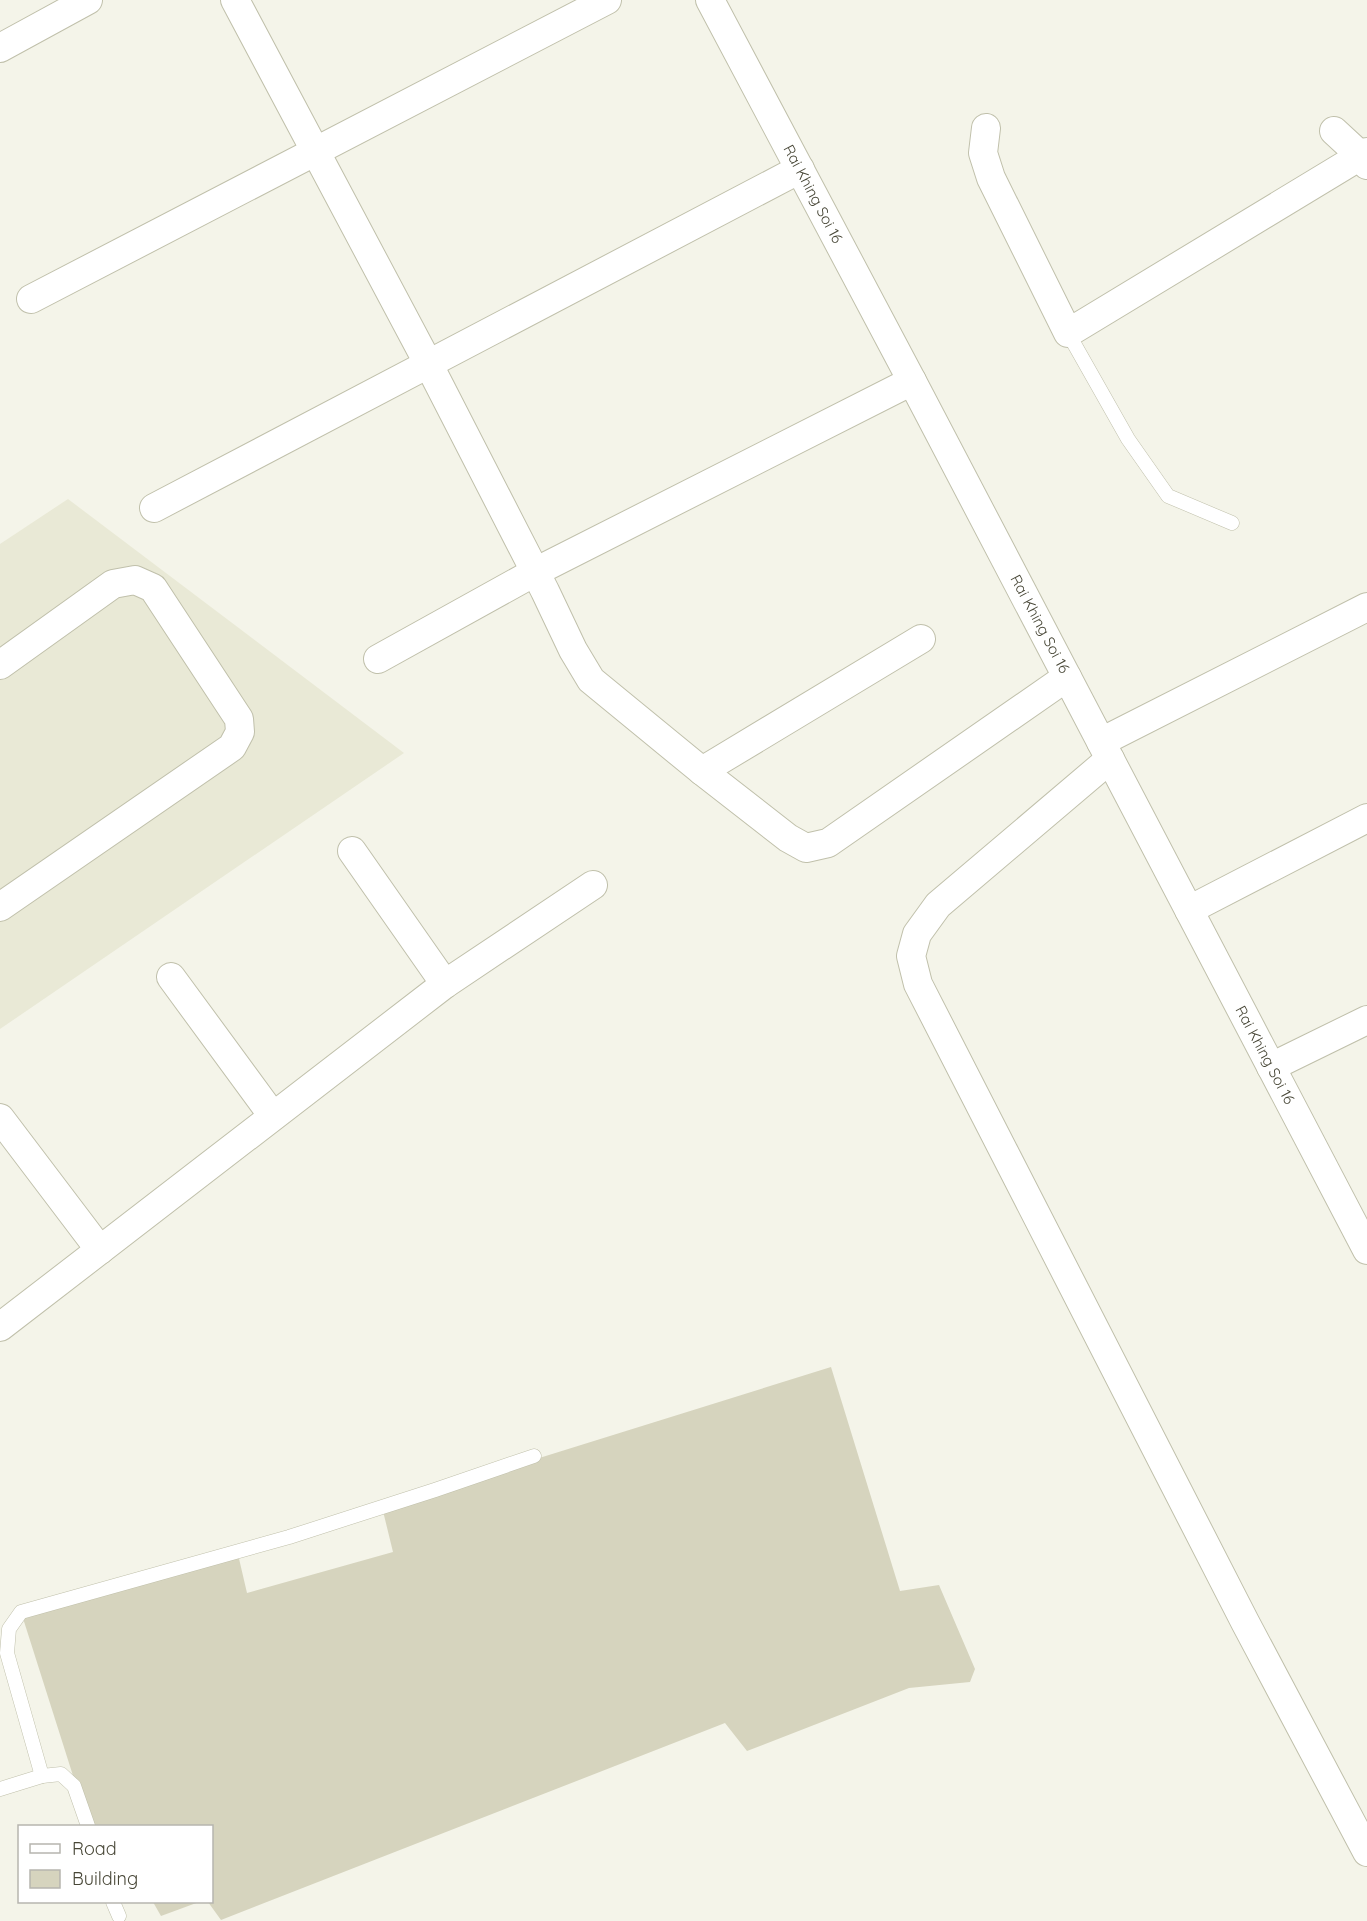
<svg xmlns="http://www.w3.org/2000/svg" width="1367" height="1921" font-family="Quicksand,sans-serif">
<rect width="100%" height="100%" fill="#f4f4e9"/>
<!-- residential -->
<path fill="#e9e9d6" d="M68 499 404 753 0 1029V544Z"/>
<!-- building -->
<g fill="#d6d4be">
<path d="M831 1367 900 1591 939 1585 975 1669 970 1682 909 1688 747 1751 725 1723 221 1920 208 1902H212V1826H89L21 1612 237 1550 247 1593 393 1552 382 1507Z"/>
<path d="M153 1902H199L161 1916Z"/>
</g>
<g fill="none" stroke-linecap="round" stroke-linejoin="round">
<defs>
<g id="lane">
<path d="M1068 333 1128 439 1168 496 1232 523"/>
<path d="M42 1776 7 1653 9 1629 21 1612 289 1537 435 1490 534 1456"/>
<path d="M0 1789 42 1776 61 1774 74 1786 88 1826"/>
<path d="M113 1902 119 1916"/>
</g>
<g id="street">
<path d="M235 0 429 365 545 591 573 650 591 680 702 771 788 838 806 848 828 843 1067 677"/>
<path d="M710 0 912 381 1367 1250"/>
<path d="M0 48 88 0"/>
<path d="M986 128 983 153 991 178 1068 333 1367 152"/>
<path d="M1334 131 1361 156 1367 165"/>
<path d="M31 299 607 0"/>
<path d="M154 508 800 169"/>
<path d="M378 659 535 572 912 381"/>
<path d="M0 665 113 584 135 580 153 588 239 719 240 732 232 747 0 907"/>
<path d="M1101 742 1367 607"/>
<path d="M1110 759 938 905 917 934 911 956 918 984 1245 1622 1367 1852"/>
<path d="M702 771 921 639"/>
<path d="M352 851 445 984"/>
<path d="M1189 910 1367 818"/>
<path d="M171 977 273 1116"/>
<path d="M1271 1067 1367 1020"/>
<path d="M0 1118 100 1250"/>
<path d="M0 1327 445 984 593 885"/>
</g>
</defs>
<!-- lane casing -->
<use href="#lane" stroke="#c0c0ab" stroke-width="15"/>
<!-- street casing -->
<use href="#street" stroke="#c0c0ab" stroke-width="30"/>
<!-- lane -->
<use href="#lane" stroke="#fff" stroke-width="14"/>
<!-- street -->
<use href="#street" stroke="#fff" stroke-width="28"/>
</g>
<g text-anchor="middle" stroke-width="6" stroke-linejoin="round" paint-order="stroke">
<!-- street labels -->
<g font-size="15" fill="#484737" stroke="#fff">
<text transform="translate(813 194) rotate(62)" y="5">Rai Khing Soi 16</text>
<text transform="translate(1040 624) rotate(62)" y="5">Rai Khing Soi 16</text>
<text transform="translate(1265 1055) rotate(62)" y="5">Rai Khing Soi 16</text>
</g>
</g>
<!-- legend -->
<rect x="18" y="1825" width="195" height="78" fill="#ffffff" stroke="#b6b5af" stroke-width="1.5"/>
<rect x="30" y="1844" width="30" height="9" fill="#ffffff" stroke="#b6b5af" stroke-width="1.5"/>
<text x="72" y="1855" font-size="18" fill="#484737">Road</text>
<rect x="30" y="1870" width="30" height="18" fill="#d6d4be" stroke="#b6b5af" stroke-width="1.5"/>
<text x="72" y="1885" font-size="18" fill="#484737">Building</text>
</svg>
